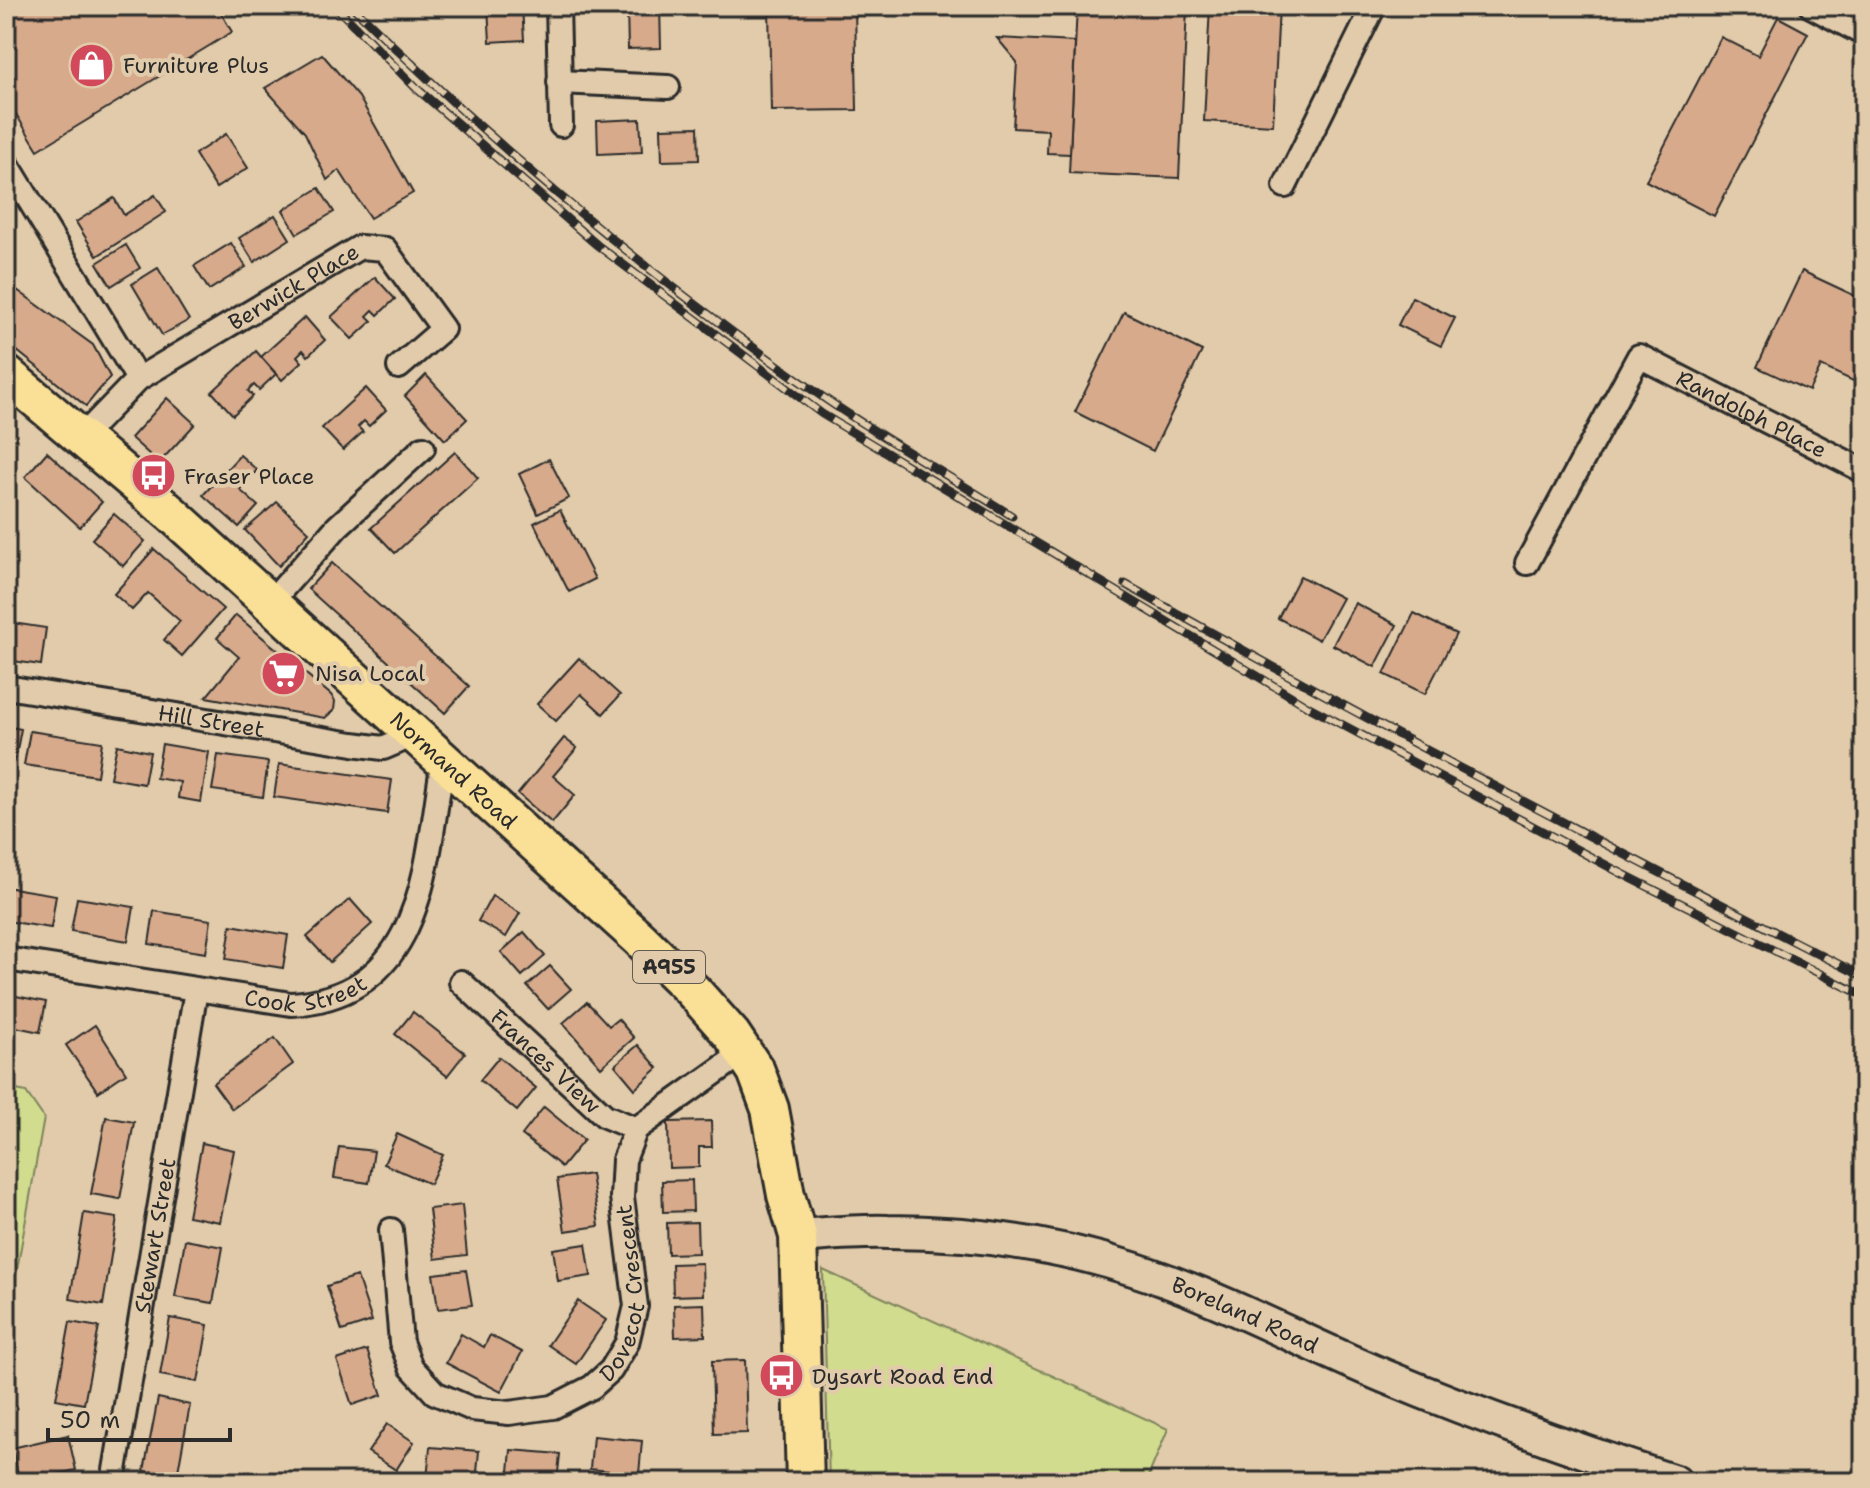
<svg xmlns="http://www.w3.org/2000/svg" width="1870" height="1488" font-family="'Shantell Sans',sans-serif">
<rect width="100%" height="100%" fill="#e1cbaa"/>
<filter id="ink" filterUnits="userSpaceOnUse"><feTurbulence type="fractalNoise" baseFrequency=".0125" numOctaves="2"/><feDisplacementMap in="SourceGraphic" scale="16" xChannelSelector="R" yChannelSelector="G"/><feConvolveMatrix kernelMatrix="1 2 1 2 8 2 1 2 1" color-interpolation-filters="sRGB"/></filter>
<g filter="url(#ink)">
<!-- green -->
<g fill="#d1dc8e" stroke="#7e845c" stroke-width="2">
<path d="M6 1088 26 1092 44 1118 8 1320 6 1318Z"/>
<path d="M823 1270 1168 1429 1146 1482H829Z"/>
</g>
<!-- building -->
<g fill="#d7aa8b" stroke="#2b2b2b" stroke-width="2">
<path d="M8 6H217L232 32 38 150 6 98V7Z"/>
<path d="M488 6H522L524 40 490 42Z"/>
<path d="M627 6H660L661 48 628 49Z"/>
<path d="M769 6H855L857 110 771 111Z"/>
<path d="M1077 6 1187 8 1179 178 1069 173Z"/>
<path d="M1210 6H1279L1273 125 1204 121Z"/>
<path d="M1778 17 1808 33 1714 216 1646 181 1721 37 1758 56Z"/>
<path d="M997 38 1075 42 1070 154 1047 153 1048 130 1013 128 1017 62Z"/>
<path d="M322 54 359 97 413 193 370 218 339 170 327 180 305 133 265 88Z"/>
<path d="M640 119 642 152 598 154 597 121Z"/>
<path d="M698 127 699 160 662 161 661 128Z"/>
<path d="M226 134 248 168 216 188 195 154Z"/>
<path d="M319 188 334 212 297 234 283 210Z"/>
<path d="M155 195 166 212 97 256 76 222 114 198 124 215Z"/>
<path d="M275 215 290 239 254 262 239 238Z"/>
<path d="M231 243 246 267 209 290 194 266Z"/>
<path d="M126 245 140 268 111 286 97 263Z"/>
<path d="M158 268 189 320 162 335 132 284Z"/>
<path d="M1802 271 1864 300V386L1821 366 1809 391 1757 367Z"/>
<path d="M375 277 395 299 378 315 373 310 367 316 372 321 352 339 331 317Z"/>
<path d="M6 282 93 345 110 377 86 406 6 342Z"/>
<path d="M1412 297 1455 318 1441 346 1398 325Z"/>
<path d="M1124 312 1202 351 1153 451 1075 412Z"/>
<path d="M305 317 325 340 308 356 303 350 297 356 302 362 282 380 261 357Z"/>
<path d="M256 351 276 374 259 390 254 385 248 391 253 396 233 415 212 392Z"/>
<path d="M426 375 467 419 445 440 405 396Z"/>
<path d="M366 388 386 410 369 426 364 421 358 427 363 432 343 450 322 428Z"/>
<path d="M167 398 195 424 159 463 131 438Z"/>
<path d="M47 452 102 502 80 527 25 477Z"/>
<path d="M455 452 478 478 395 553 371 528Z"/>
<path d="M240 455 257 470 240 490 258 506 239 527 203 495Z"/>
<path d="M549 459 569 498 538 514 519 474Z"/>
<path d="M277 502 309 532 279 566 245 530Z"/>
<path d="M560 510 595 579 569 592 534 523Z"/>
<path d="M114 514 145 541 123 566 92 539Z"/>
<path d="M154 549 223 609 182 656 164 640 180 621 148 593 132 610 114 594Z"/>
<path d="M332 563 469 686 445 713 308 589Z"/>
<path d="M1300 576 1342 598 1319 640 1278 618Z"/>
<path d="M1355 603 1397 625 1375 667 1333 645Z"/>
<path d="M1414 613 1456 634 1425 694 1384 674Z"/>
<path d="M236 615 331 695 335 701 334 710 325 718 206 697 239 657 217 638Z"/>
<path d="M6 622 46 628 41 665 6 660Z"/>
<path d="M579 658 620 695 603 714 581 694 556 721 537 704Z"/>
<path d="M6 726 21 729 15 761 6 760Z"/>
<path d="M30 731 102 742 97 776 24 765Z"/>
<path d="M564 738 577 748 553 776 575 795 552 823 518 794Z"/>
<path d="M162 744 209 752 201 802 178 798 180 782 156 778Z"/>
<path d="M117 745 150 752 144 784 110 778Z"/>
<path d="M218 755 268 762 263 797 212 790Z"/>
<path d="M279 764 392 780 387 813 274 797Z"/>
<path d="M6 887 56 895 51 928 6 921Z"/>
<path d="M492 896 520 913 506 937 478 921Z"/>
<path d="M77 898 134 907 128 941 71 931Z"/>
<path d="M350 899 372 924 330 962 307 937Z"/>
<path d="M154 911 211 920 206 953 149 944Z"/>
<path d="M231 925 288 935 283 968 226 959Z"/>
<path d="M524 932 545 956 522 976 501 952Z"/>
<path d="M550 966 571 989 548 1009 527 986Z"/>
<path d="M6 994 46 1002 40 1032 6 1025Z"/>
<path d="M587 1002 609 1026 618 1019 634 1038 601 1067 563 1023Z"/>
<path d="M413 1012 465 1053 447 1076 395 1034Z"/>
<path d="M95 1025 126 1073 98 1092 66 1045Z"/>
<path d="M275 1038 293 1064 232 1109 213 1083Z"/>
<path d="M638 1045 658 1068 635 1089 615 1065Z"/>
<path d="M499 1057 536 1088 517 1111 480 1080Z"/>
<path d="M544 1107 584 1140 562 1167 522 1135Z"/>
<path d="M106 1117 134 1122 120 1199 91 1194Z"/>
<path d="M711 1121 712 1147H699V1167L669 1168 668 1122Z"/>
<path d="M397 1134 443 1155 430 1184 384 1164Z"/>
<path d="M202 1143 234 1150 220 1222 188 1216Z"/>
<path d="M339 1147 374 1151 369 1183 334 1178Z"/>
<path d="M591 1174 599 1226 565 1231 557 1179Z"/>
<path d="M692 1180 693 1211 663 1212 662 1181Z"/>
<path d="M462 1205 467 1255 435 1259 429 1209Z"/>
<path d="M84 1213 117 1218 103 1305 70 1299Z"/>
<path d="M697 1222 698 1253 668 1254 667 1223Z"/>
<path d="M185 1240 223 1247 213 1303 175 1297Z"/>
<path d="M586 1244 591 1276 558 1281 553 1249Z"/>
<path d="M702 1263 703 1295 673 1296 672 1264Z"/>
<path d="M466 1270 472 1305 438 1309 433 1274Z"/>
<path d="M357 1276 372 1321 342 1331 327 1286Z"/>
<path d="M578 1301 606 1320 576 1364 548 1345Z"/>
<path d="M704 1304 705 1336 675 1337 674 1305Z"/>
<path d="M170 1318 208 1325 198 1382 160 1375Z"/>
<path d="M70 1322 99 1327 84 1404 56 1399Z"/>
<path d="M461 1334 484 1347 490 1335 522 1352 501 1392 446 1363Z"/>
<path d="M367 1350 382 1395 352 1405 337 1360Z"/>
<path d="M745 1360 747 1433 714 1434 712 1361Z"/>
<path d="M158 1398 190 1405 177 1477 144 1471Z"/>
<path d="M387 1424 414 1442 396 1470 368 1452Z"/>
<path d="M68 1435 76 1470 20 1482 12 1448Z"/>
<path d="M593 1436 642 1441 639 1474 590 1469Z"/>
<path d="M430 1447 479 1451 476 1482 427 1480Z"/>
<path d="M511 1450 560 1454 557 1482H508Z"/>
</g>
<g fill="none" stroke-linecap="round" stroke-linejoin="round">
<defs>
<g id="street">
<path d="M558 6 561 125"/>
<path d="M1811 6 1864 34"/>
<path d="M559 82 668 87"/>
<path d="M6 162 138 379"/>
<path d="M1285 186 1374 6"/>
<path id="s1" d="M83 436 138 379 360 247 385 249 443 329 399 367"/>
<path id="s2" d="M1527 563 1639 356 1864 471"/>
<path d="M270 603 337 527 423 448"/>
<path id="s3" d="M6 687 353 744 383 748 416 734"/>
<path id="s4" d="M6 959 291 1004C425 996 426 863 443 760"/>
<path id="s5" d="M461 982 605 1116 636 1129"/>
<path id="s6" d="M391 1230 401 1342 411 1367 435 1393 472 1409 509 1413 553 1407 592 1387 611 1370 627 1343 636 1306 622 1197 624 1160 636 1129 744 1052"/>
<path id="s7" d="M113 1482 196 990"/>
</g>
<g id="secondary">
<path id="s8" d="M798 1236C828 1234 858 1231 888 1232 970 1232 1056 1244 1133 1269 1220 1297 1300 1341 1384 1376 1480 1416 1576 1450 1675 1482"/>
</g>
<g id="primary">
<path id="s9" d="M6 374 173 515 640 939 693 991 732 1035 756 1071 770 1109 786 1195 798 1236 805 1482"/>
</g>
</defs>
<!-- street casing -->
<use href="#street" stroke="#2b2b2b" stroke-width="28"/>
<!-- secondary casing -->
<use href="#secondary" stroke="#2b2b2b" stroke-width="38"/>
<!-- primary casing -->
<use href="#primary" stroke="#2b2b2b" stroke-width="42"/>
<!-- street -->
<use href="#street" stroke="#e1cbaa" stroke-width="22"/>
<!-- secondary -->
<use href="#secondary" stroke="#e1cbaa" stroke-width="32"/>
<!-- primary -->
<use href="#primary" stroke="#fadf96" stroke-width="36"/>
<defs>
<g id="rail">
<path d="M335 6 415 87 597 245 822 414 1309 707 1619 872 1864 996"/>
<path d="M352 6C499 151 658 283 827 400 887 441 951 477 1012 516"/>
<path d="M1125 584C1368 722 1615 851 1864 977"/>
</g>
</defs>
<!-- rail casing -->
<use href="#rail" stroke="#2b2b2b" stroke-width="9"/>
<!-- rail -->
<use href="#rail" stroke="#e1cbaa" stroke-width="6" stroke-dasharray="18" stroke-linecap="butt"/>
</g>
</g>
<!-- icons -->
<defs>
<symbol id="shop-disc" viewBox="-11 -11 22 22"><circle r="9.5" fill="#d1495b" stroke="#e1cbaa"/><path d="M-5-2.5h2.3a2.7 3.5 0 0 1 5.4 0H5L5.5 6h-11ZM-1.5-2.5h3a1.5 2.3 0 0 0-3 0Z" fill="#fff"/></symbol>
<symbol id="bus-disc" viewBox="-11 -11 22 22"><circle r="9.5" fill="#d1495b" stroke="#e1cbaa"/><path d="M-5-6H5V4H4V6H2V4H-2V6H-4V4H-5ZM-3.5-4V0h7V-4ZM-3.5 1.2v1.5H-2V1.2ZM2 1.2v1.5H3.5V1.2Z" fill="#fff"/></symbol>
<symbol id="supermarket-disc" viewBox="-11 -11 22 22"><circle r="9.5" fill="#d1495b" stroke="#e1cbaa"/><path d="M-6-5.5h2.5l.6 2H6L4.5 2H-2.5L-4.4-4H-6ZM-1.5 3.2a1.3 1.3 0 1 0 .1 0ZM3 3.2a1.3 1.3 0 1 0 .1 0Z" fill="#fff"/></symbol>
</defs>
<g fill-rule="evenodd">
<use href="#shop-disc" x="66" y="40" width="51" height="51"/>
<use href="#bus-disc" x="128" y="450" width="51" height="51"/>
<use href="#supermarket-disc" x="258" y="648" width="51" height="51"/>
<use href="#bus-disc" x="756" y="1350" width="51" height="51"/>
</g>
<g text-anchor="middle" stroke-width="8" stroke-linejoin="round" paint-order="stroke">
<!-- shield labels -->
<rect fill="#e1cbaa" stroke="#625b51" stroke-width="2" x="633" y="951" width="72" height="32" rx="6"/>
<g font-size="20" font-weight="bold" fill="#2b2b2b">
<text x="669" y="974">A955</text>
</g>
<!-- poi labels -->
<g font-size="22" fill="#2b2b2b" stroke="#e1cbaa" text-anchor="start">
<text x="123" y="73">Furniture Plus</text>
<text x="184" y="484">Fraser Place</text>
<text x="315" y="681">Nisa Local</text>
<text x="812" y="1384">Dysart Road End</text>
</g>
<!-- street labels -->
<g font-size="22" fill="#2b2b2b" stroke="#e1cbaa">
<text dy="8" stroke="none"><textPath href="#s1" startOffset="260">Berwick Place</textPath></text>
<text dy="8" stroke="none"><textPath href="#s2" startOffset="362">Randolph Place</textPath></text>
<text dy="8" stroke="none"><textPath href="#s3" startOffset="208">Hill Street</textPath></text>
<text dy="8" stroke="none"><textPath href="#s9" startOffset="598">Normand Road</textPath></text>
<text dy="8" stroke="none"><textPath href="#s4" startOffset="304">Cook Street</textPath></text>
<text dy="8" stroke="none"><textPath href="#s5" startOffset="116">Frances View</textPath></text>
<text dy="8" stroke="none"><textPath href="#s7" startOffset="250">Stewart Street</textPath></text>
<text dy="8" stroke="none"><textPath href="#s6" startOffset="446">Dovecot Crescent</textPath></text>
<text dy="8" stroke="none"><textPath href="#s8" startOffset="460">Boreland Road</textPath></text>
</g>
</g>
<!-- margin -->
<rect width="1870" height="1488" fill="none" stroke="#e1cbaa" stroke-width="32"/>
<rect x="16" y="16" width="1838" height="1456" fill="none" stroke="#2b2b2b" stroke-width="3" filter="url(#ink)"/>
<!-- scale -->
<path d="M48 1428v12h182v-12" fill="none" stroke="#2b2b2b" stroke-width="4"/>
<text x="60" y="1428" font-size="24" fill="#2b2b2b" stroke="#e1cbaa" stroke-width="6" paint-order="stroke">50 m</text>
</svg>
